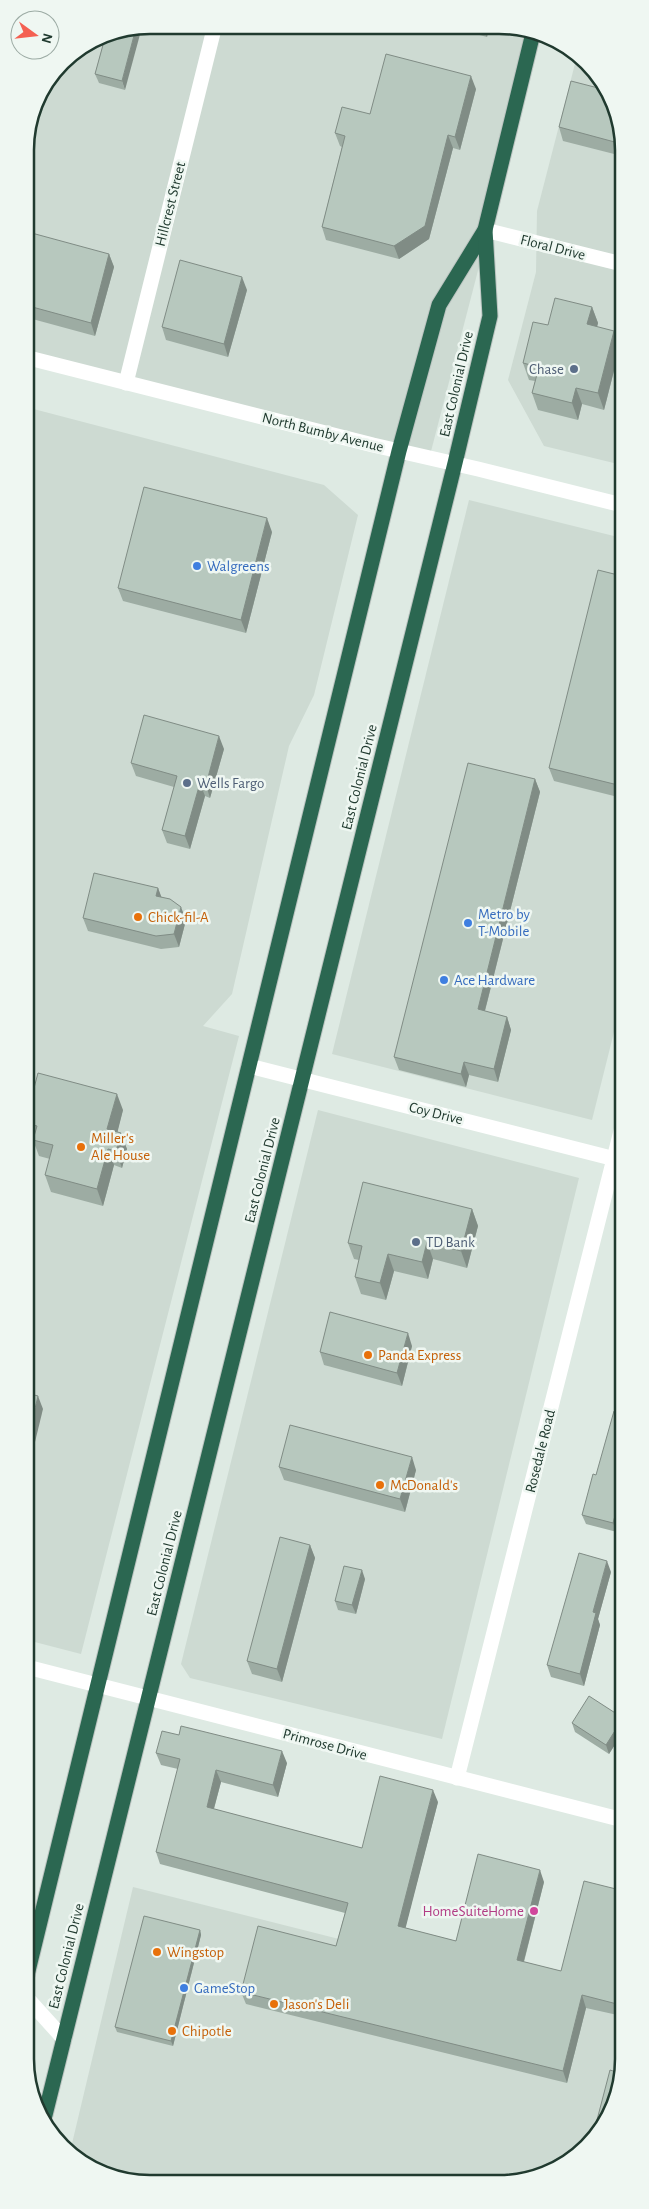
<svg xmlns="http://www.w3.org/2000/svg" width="649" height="2209" font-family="'Alegreya Sans',sans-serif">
<rect width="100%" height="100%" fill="#deeae3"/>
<!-- built -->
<g fill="#cddad2">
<path d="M150 25 524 27 539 36 429 459 25 356V142L35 102 62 61 102 34Z"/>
<path d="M577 56 588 62 622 126V465L544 446 508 380 536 272 537 211Z"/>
<path d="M26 407 324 485 358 515 314 695 289 746 232 994 203 1026 239 1036 81 1654 27 1640Z"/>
<path d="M469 500 622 538 623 996 592 1120 332 1054Z"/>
<path d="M318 1110 579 1178 442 1739 190 1678 181 1664Z"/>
<path d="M133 1887 624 2011V2067L615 2107 593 2142 561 2167 523 2182H126L70 2152Z"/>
</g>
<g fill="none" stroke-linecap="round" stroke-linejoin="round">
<defs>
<g id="highway">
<path d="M27 1975 399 451 439 305 485 230"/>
<path d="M45 2115 455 463 490 316 485 230 533 33"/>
</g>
</defs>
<!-- highway casing -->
<use href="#highway" stroke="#bcc4c1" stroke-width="17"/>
<!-- minor -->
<g stroke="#fff" stroke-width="15">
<path d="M485 230 622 264"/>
<path d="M25 357 373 445 478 469 622 505"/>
<path d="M126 383 215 25"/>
<path d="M249 1066 623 1161"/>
<path d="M27 1667 623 1820"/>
<path d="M457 1778 623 1123"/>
<path d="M27 1998 64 2039"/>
</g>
<!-- highway -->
<use href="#highway" stroke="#2b6751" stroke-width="15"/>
</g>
<!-- wall -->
<g fill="#9daca3">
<path d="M449 27H489L487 37Z"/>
<path d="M106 34 125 90 99 83 95 74Z"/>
<path d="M476 89 460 150 453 148 429 239 399 259 326 240 322 227 342 147 340 146 335 133 370 114Z"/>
<path d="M622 126V156L563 141 559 127Z"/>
<path d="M25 242 109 254 114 267 95 336 25 317Z"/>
<path d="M247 290 228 357 166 340 162 327Z"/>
<path d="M592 307 598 323 597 327 614 331 620 347 604 410 582 404 578 420 538 410 532 393 535 381 529 380 523 363 548 325Z"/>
<path d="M272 532 246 633 123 601 118 588Z"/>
<path d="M622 576V798L554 781 549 768Z"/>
<path d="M224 749 210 798 205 796 190 849 167 843 162 830 174 787 136 776 131 763Z"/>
<path d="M535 779 540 792 485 1011 507 1017 511 1030 498 1082 469 1075 466 1087 399 1070 394 1057Z"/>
<path d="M158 888 161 897 186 920 179 947 161 949 88 931 83 918Z"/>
<path d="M123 1110 117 1132 127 1149 122 1168 114 1165 103 1206 51 1192 45 1175 50 1159 39 1156 33 1140 31 1139 26 1126V1123Z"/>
<path d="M472 1209 478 1226 467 1268 433 1259 428 1279 394 1271 386 1300 361 1294 355 1277 359 1260 354 1259 348 1243Z"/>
<path d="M412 1346 402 1386 324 1365 320 1352Z"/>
<path d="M623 1358V1388H621L617 1379Z"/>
<path d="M279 1467 416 1470 405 1512 284 1480Z"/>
<path d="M596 1475 617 1532 586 1524 582 1515Z"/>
<path d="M310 1545 315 1558 282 1682 252 1674 247 1661Z"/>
<path d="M611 1572 598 1619 600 1625 584 1686 551 1677 547 1665Z"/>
<path d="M365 1579 356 1614 338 1610 335 1601Z"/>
<path d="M623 1718V1732L609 1754 575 1732 572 1723Z"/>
<path d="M156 1753 287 1763 278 1797 221 1782 214 1809 362 1848 438 1802 405 1928 456 1941 544 1882 524 1962 561 1971 624 1891V2008L622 2016 586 2008 567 2083 246 2004 241 1992 336 1946 345 1913 160 1864 156 1852 178 1769 161 1765Z"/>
<path d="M200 1930 201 1935 173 2046 117 2032 115 2027Z"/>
</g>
<!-- shaded-wall -->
<g fill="#808c85">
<path d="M142 27 125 90 122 81 136 28Z"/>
<path d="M483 27H489L487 37Z"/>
<path d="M471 76 476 89 460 150 455 137Z"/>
<path d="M448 135 453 148 429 239 399 259 394 246Z"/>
<path d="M109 254 114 267 95 336 91 323Z"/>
<path d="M242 277 247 290 228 357 224 344Z"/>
<path d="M592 307 598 323 593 341 587 324Z"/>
<path d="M614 331 620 347 604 410 598 393Z"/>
<path d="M576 388 582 404 578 420 572 403Z"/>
<path d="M267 518 272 532 246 633 241 620Z"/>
<path d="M219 736 224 749 210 798 206 785Z"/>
<path d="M535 779 540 792 482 1022 478 1009Z"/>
<path d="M200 783 205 796 190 849 185 836Z"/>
<path d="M158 888 163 901 156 896Z"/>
<path d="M181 907 186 920 179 947 174 934Z"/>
<path d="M507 1017 511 1030 498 1082 494 1069Z"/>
<path d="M464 1062 469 1075 466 1087 461 1074Z"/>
<path d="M117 1094 123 1110 114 1146 107 1129Z"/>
<path d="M121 1133 127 1149 122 1168 116 1151Z"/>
<path d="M108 1149 114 1165 103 1206 97 1189Z"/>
<path d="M472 1209 478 1226 467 1268 461 1251Z"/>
<path d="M427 1242 433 1259 428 1279 422 1262Z"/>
<path d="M388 1254 394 1271 386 1300 380 1283Z"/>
<path d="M408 1333 412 1346 402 1386 397 1373Z"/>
<path d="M38 1396 43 1409 27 1475V1442Z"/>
<path d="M412 1457 416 1470 405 1512 400 1499Z"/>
<path d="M623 1486V1508L617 1532 613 1523Z"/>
<path d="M310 1545 315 1558 282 1682 277 1669Z"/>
<path d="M607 1561 611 1572 598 1619 600 1625 584 1686 580 1674 593 1612Z"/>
<path d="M362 1570 365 1579 356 1614 352 1605Z"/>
<path d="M623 1718V1732L609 1754 606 1745Z"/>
<path d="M282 1751 287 1763 278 1797 273 1785Z"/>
<path d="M216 1770 221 1782 211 1819 207 1807Z"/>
<path d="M433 1790 438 1802 403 1938 398 1926Z"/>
<path d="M540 1870 544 1882 521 1972 517 1960Z"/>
<path d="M200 1930 201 1935 173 2046 171 2041Z"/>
<path d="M624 1980V2008L622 2016 617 2004Z"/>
<path d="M582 1995 586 2008 567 2083 563 2071Z"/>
</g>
<!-- building -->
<g fill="#b7c8be" stroke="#808c85">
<path d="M136 28 122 81 95 74 106 34Z"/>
<path d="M386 54 471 76 455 137 448 135 425 226 394 246 322 227 345 136 335 133 342 107 370 114Z"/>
<path d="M571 81 602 89 622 126V144L559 127Z"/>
<path d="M28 232 109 254 91 323 25 305V242Z"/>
<path d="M180 260 242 277 224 344 162 327Z"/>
<path d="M555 298 592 307 587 324 614 331 598 393 576 388 572 403 532 393 539 367 523 363 533 322 548 325Z"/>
<path d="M144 487 267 518 241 620 118 588Z"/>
<path d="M598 570 622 576V786L549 768Z"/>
<path d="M144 715 219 736 206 785 200 783 185 836 162 830 177 776 131 763Z"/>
<path d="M468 763 535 779 478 1009 507 1017 494 1069 464 1062 461 1074 394 1057Z"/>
<path d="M94 873 158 888 156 896 170 899 181 907 174 934 156 936 83 918Z"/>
<path d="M38 1073 117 1094 107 1129 121 1133 116 1151 108 1149 97 1189 45 1175 53 1145 33 1140 37 1126 26 1123V1118Z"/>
<path d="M363 1182 472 1209 461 1251 427 1242 422 1262 388 1254 380 1283 355 1277 362 1246 348 1243Z"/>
<path d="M330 1312 408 1333 397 1373 320 1352Z"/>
<path d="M623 1358V1380L617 1379Z"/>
<path d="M27 1393 38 1396 27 1442Z"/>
<path d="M614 1411 623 1413V1486L613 1523 582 1515 593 1474 596 1475Z"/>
<path d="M290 1425 412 1457 400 1499 279 1467Z"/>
<path d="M280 1537 310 1545 277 1669 247 1661Z"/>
<path d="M579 1553 607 1561 593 1612 596 1613 580 1674 547 1665Z"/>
<path d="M344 1566 362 1570 352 1605 335 1601Z"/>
<path d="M589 1696 623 1718 606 1745 572 1723Z"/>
<path d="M181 1726 282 1751 273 1785 216 1770 207 1807 362 1848 380 1776 433 1790 398 1926 456 1941 478 1854 540 1870 517 1960 561 1971 584 1881 624 1891V1980L617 2004 582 1995 563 2071 241 1992 258 1926 336 1946 348 1903 156 1852 180 1759 156 1753 162 1731 179 1735Z"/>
<path d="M144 1916 200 1930 171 2041 115 2027Z"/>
<path d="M610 2070 622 2074 615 2107 593 2142 591 2143Z"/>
</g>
<!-- markers -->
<g fill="#5c6f8a" stroke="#eff7f2" stroke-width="2">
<circle cx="574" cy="369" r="5"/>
<circle cx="187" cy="783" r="5"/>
<circle cx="416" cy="1242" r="5"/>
</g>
<g fill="#3f7fe0" stroke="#eff7f2" stroke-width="2">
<circle cx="197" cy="566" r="5"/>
<circle cx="468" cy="923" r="5"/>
<circle cx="444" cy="980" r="5"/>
<circle cx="184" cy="1988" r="5"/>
</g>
<g fill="#e8710a" stroke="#eff7f2" stroke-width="2">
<circle cx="138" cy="917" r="5"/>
<circle cx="81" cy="1147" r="5"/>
<circle cx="368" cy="1355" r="5"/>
<circle cx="380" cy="1485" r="5"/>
<circle cx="157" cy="1952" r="5"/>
<circle cx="274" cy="2004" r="5"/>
<circle cx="172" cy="2031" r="5"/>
</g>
<circle fill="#d1479c" stroke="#eff7f2" stroke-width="2" cx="534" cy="1911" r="5"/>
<g text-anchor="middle" stroke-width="5" stroke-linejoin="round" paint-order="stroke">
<!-- street labels -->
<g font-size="15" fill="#203a2f" stroke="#eff7f2">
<text transform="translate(170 204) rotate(-76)" y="5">Hillcrest Street</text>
<text transform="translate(553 247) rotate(14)" y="5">Floral Drive</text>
<text transform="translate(456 384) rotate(-77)" y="5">East Colonial Drive</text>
<text transform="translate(323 432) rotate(14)" y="5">North Bumby Avenue</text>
<text transform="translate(359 777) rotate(-76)" y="5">East Colonial Drive</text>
<text transform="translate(436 1113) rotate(14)" y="5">Coy Drive</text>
<text transform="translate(262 1170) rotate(-76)" y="5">East Colonial Drive</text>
<text transform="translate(540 1451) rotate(-76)" y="5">Rosedale Road</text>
<text transform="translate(164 1563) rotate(-76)" y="5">East Colonial Drive</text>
<text transform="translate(325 1744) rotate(15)" y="5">Primrose Drive</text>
<text transform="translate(66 1956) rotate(-76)" y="5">East Colonial Drive</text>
</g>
<!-- service labels -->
<g font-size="15" fill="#4e5e75" stroke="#eff7f2" text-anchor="start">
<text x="564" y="374" text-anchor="end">Chase</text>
<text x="197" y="788">Wells Fargo</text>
<text x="426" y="1247">TD Bank</text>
</g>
<!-- shop labels -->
<g font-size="15" fill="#366cbe" stroke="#eff7f2" text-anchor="start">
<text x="207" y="571">Walgreens</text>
<text x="478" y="919">Metro by<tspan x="478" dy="17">T-Mobile</tspan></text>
<text x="454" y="985">Ace Hardware</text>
<text x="194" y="1993">GameStop</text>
</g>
<!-- food labels -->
<g font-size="15" fill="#c56008" stroke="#eff7f2" text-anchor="start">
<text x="148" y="922">Chick-fil-A</text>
<text x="91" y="1143">Miller's<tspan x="91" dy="17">Ale House</tspan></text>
<text x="378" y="1360">Panda Express</text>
<text x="390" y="1490">McDonald's</text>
<text x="167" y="1957">Wingstop</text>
<text x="284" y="2009">Jason's Deli</text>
<text x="182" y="2036">Chipotle</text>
</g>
<!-- hotel labels -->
<g font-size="15" fill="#b23c85" stroke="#eff7f2" text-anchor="end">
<text x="524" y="1916">HomeSuiteHome</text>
</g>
</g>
<!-- crop -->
<path d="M0 0H649V2209H0ZM150 34H499A116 116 0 0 1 615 150V2059A116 116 0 0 1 499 2175H150A116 116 0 0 1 34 2059V150A116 116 0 0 1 150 34Z" fill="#eff7f2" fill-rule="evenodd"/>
<path fill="none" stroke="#203a2f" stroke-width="2.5" d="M150 34H499A116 116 0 0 1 615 150V2059A116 116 0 0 1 499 2175H150A116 116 0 0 1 34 2059V150A116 116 0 0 1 150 34Z"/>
<!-- north arrow -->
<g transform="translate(35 35) rotate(105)"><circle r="24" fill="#eff7f2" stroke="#9caba4"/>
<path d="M0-4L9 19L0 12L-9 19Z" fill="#f46052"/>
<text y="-8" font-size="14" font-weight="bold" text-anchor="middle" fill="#203a2f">N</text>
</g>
</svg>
